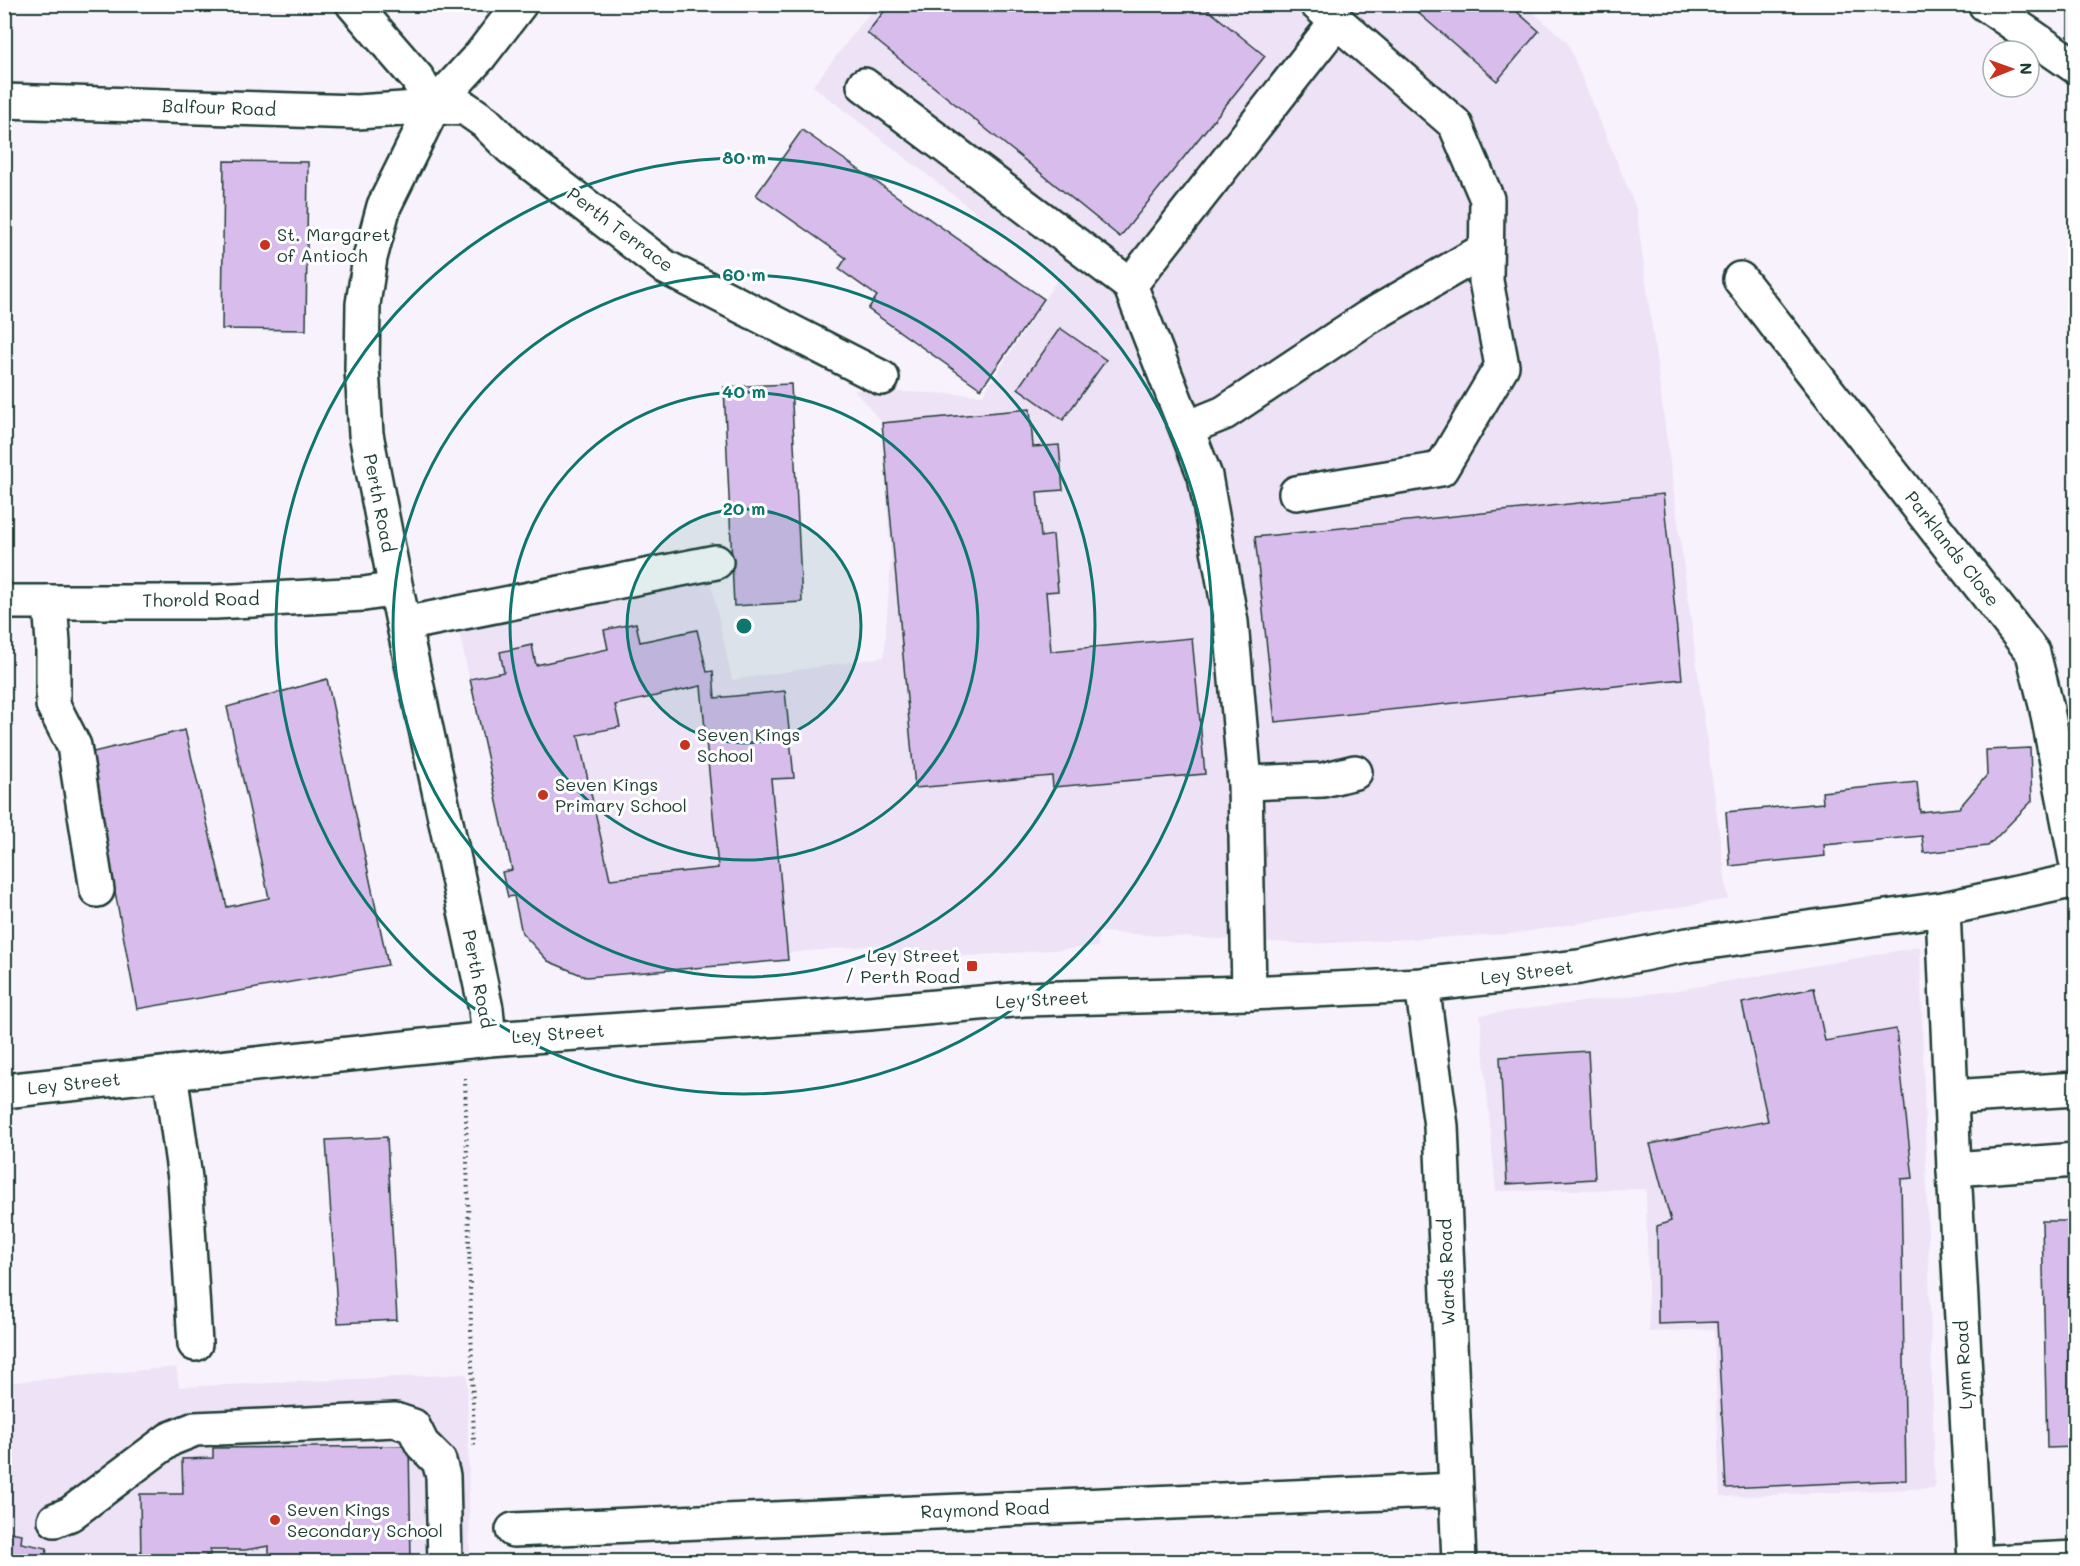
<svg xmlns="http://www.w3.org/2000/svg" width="2080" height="1566" font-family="Mali,sans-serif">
<rect width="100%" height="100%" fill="#f7f2fb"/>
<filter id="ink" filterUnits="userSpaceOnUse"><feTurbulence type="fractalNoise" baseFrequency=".0167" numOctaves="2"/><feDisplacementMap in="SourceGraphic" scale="12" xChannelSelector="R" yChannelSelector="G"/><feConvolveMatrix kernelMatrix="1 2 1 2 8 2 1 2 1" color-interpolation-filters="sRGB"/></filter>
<g filter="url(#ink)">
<!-- built -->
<g fill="#eee2f6">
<path d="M876 5H1525L1567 42 1636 208 1728 899 1511 934 1307 944 1098 932V947L889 961 888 944 787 953 548 961 522 933 514 896 508 897 502 872 512 870 459 632 710 579 732 680 884 657 891 560 882 423 854 390 983 395 1059 277 813 86Z"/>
<path d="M1920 947 1935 1488 1720 1497 1714 1329 1649 1332 1646 1189 1496 1191 1480 1015 1679 990Z"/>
<path d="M176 1367 179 1387 467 1374 470 1561 5 1562V1383Z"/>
</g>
<!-- building -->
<g fill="#d8bdec" stroke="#1f3d34" stroke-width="1.5" fill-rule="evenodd">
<path d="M890 4H1201L1265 56 1120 237 867 33Z"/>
<path d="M1408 4H1508L1539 31 1497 81Z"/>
<path d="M802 130 1044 299 981 389 868 309 877 296 839 269 846 258 756 195Z"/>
<path d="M224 161 308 162 306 330 222 329Z"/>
<path d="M1060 328 1106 360 1063 420 1018 388Z"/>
<path d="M791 384 802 602 734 606 724 387Z"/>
<path d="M1030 409 1033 447 1059 445 1063 490 1037 492 1041 537 1053 535 1058 591 1046 592 1051 651 1192 638 1205 774 1053 787 1052 776 915 788 882 423Z"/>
<path d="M1663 494 1682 679 1275 722 1255 537Z"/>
<path d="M636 623 640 642 697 630 707 672 713 671 715 698 785 691 794 778 771 779 788 960 586 977 548 961 522 933 514 896 508 897 502 872 512 870 470 679 504 672 500 652 532 645 536 665 608 649 604 630ZM701 686 718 868 610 879 578 735 620 727 615 705Z"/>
<path d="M327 679 388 965 137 1009 89 753 185 730 227 907 269 898 227 707Z"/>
<path d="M2030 748 2032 801 1988 846 1924 853 1922 836 1824 845 1825 856 1730 866 1726 812 1823 803 1822 792 1917 782 1920 812 1959 808 1987 775 1986 750Z"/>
<path d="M1814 988 1825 1041 1896 1029 1913 1178 1901 1179 1906 1480 1726 1488 1717 1322 1658 1324 1657 1226 1671 1221 1650 1144 1768 1121 1742 1003Z"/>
<path d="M1588 1051 1595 1179 1507 1184 1500 1057Z"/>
<path d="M387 1137 397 1320 338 1323 326 1140Z"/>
<path d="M2042 1221H2076V1447L2047 1448Z"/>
<path d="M409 1446 411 1562H269V1546L245 1550H210V1555H206V1562H141L140 1494H183L182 1459 213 1458V1448Z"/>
<path d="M4 1531 22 1534 21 1543 47 1548 45 1562H4Z"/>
</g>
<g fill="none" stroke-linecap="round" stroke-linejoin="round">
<defs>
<g id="minor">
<path d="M353 4 417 78 433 107"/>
<path d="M1985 4 2076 67"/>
<path d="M864 85 1130 285 1205 476 1231 622 1245 783 1249 993"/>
<path d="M4 101 357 112 433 107 465 108 485 122 511 148 665 267 882 378"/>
<path d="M1740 279 2033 653 2046 705 2076 860"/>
<path d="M1130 285 1337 21"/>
<path d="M1187 428 1224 413 1367 318 1486 249"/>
<path d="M1296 493 1441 469 1502 366 1486 281 1487 199 1455 124 1317 4"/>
<path d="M4 602H215L364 594 396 589"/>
<path d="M50 602 53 643V705L74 746 97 890"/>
<path d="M404 624 716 562"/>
<path d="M1245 783 1323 780 1355 772"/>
<path d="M1943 909 1954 1169 1975 1562"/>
<path d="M1422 985 1441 1126 1459 1562"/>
<path d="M489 1039 486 1009 396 589 366 434 362 369 363 304 370 258 384 206 433 107 480 56 520 4"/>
<path d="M170 1073 185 1178 195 1344"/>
<path d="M4 1091 489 1039 869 1013 1024 999 1249 993 1422 985 1579 967 1687 945 1943 909 2076 880"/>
<path d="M1952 1097 2076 1089"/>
<path d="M1954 1169 2076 1160"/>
<path d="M55 1520 70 1514 170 1439 195 1429 395 1420 413 1426 422 1444 439 1461 443 1476 445 1562"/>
<path d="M513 1530 1456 1490"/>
<path d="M1994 1562 2076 1558"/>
</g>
</defs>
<!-- minor casing -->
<use href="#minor" stroke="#1f3d34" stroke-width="38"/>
<!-- path -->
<path stroke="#1f3d34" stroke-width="4" stroke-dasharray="1.5 4.5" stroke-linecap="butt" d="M465 1078 474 1446"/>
<!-- minor -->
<use href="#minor" stroke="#fff" stroke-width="33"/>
</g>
</g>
<!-- distance rings -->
<circle cx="744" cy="626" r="117" fill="#0f766e" fill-opacity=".12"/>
<g fill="none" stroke="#0f766e" stroke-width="3">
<circle cx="744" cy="626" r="117"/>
<circle cx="744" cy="626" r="234"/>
<circle cx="744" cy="626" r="351"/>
<circle cx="744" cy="626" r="468"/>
</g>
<!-- markers -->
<g fill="#c8321e" stroke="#fff" stroke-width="2">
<circle cx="265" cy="245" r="6"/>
<circle cx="685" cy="745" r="6"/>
<circle cx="543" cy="795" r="6"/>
<rect x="966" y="960" width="12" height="12" rx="3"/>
<circle cx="275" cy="1520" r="6"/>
</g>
<g text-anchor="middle" stroke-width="6" stroke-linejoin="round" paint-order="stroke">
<!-- street labels -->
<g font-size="18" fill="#1f3d34" stroke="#fff">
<text transform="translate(219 108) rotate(2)" y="6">Balfour Road</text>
<text transform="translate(620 230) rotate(37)" y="6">Perth Terrace</text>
<text transform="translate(379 503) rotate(79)" y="6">Perth Road</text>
<text transform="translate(1952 549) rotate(52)" y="6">Parklands Close</text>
<text transform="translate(201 600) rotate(-1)" y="6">Thorold Road</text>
<text transform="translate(1527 973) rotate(-7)" y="6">Ley Street</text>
<text transform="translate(478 979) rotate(79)" y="6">Perth Road</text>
<text transform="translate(1042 1000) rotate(-3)" y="6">Ley Street</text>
<text transform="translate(558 1034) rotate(-4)" y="6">Ley Street</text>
<text transform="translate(74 1084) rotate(-6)" y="6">Ley Street</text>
<text transform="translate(1447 1272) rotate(-92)" y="6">Wards Road</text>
<text transform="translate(1964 1365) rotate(-93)" y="6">Lynn Road</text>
<text transform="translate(985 1510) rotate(-2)" y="6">Raymond Road</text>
</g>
<!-- poi labels -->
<g font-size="18" fill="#1f3d34" stroke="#fff" text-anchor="start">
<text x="277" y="241">St. Margaret<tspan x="277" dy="21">of Antioch</tspan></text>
<text x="697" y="741">Seven Kings<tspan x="697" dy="21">School</tspan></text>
<text x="555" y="791">Seven Kings<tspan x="555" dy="21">Primary School</tspan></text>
<text x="960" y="962" text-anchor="end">Ley Street<tspan x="960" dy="21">/ Perth Road</tspan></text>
<text x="287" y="1516">Seven Kings<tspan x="287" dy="21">Secondary School</tspan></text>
</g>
</g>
<circle cx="744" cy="626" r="9" fill="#0f766e" stroke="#fff" stroke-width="3"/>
<g font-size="18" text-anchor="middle" font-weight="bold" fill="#0f766e" stroke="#fff" stroke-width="6" stroke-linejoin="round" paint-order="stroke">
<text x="744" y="164">80 m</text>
<text x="744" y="281">60 m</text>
<text x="744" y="398">40 m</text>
<text x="744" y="515">20 m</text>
</g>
<!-- margin -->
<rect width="2080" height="1566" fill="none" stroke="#fff" stroke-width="24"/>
<rect x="12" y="12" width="2056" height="1542" fill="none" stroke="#1f3d34" stroke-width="2" filter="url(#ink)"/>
<!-- north arrow -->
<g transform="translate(2011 69) rotate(89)"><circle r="28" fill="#ffffff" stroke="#a5b1ae" stroke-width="1.5"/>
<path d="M0-4.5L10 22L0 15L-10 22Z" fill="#c8321e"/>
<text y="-9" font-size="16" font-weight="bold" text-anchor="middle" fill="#1f3d34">N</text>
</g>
</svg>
